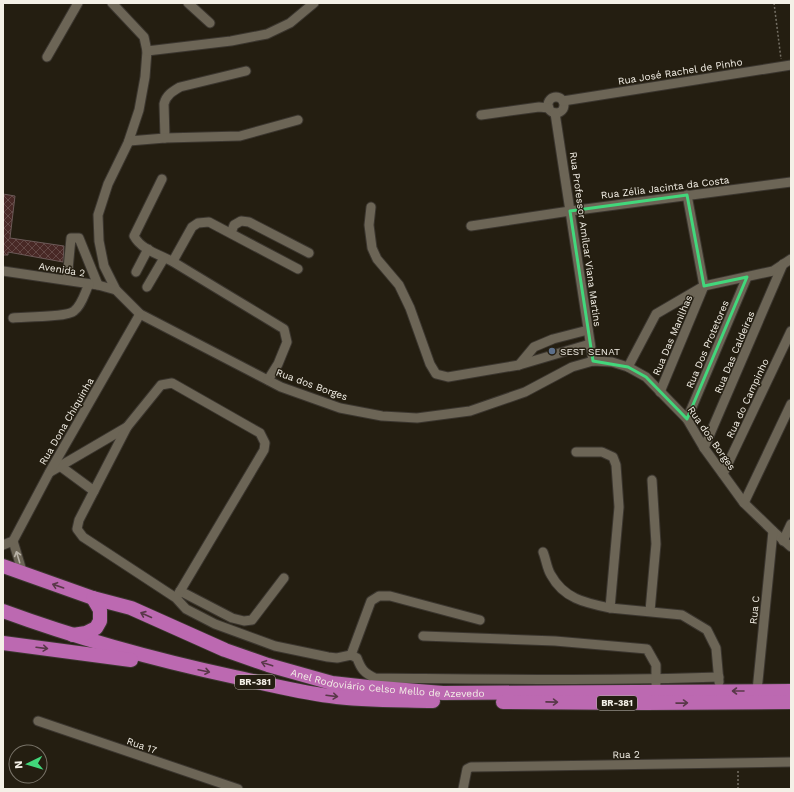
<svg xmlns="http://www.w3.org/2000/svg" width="794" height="792" font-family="'Work Sans',sans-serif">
<defs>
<pattern id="building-cross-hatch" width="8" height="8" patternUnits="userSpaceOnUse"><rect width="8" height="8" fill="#482825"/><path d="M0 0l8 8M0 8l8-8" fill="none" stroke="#634845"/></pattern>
</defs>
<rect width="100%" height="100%" fill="#241e11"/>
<!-- building -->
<path fill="url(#building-cross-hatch)" stroke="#6b5957" d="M3 194 15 196 10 238 64 246 63 262 8 252V255H3Z"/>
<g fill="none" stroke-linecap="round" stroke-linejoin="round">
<defs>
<g id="minor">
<path d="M112 3 144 37 147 51 145 77 139 110 128 143 108 184 98 215 99 241 104 266 116 290 140 314 281 387 340 408 382 416 417 418 470 411 525 392 572 367 593 361 612 362 628 367 646 377 687 419 704 448 744 503 773 531 791 547"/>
<path d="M188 3 210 23"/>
<path d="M147 51 231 41 267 34 290 23 314 3"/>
<path d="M47 57 78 3"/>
<circle cx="556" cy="105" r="8"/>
<path d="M563 101 791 65"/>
<path d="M555 113 593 361"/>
<path d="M481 115 539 107 549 108"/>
<path d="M165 138 164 104C166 95 173 91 180 87L246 71"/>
<path d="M129 141 165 138 240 136 298 120"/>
<path d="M162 179 134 236C142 251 162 255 175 263 211 285 248 307 284 329L287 342 278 364 268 380"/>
<path d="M371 207 369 225 372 248 377 259 399 285 410 308 430 364 436 374 448 377 519 365 590 344"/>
<path d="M471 226 570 211 791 182"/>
<path d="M231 233 234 225 241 221 249 222 309 253"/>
<path d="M173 261 192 227 198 223 209 222 298 269"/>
<path d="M3 271 98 285 116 290"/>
<path d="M136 272 148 249"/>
<path d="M67 280 71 238H79L98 285"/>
<path d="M147 287 164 258"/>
<path d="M13 318C24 317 68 317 74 311 82 305 85 292 89 284"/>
<path d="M519 365 534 347 553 339 588 330"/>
<path d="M628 367 656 314 704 286 773 271 791 259"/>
<path d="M660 392 704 286 687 195"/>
<path d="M687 419 747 277"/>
<path d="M704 448 783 264"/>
<path d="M576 452H602L613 457 616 465 619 507 610 608 682 615 707 630 716 648 719 682"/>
<path d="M60 466 94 491"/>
<path d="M50 472 127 427"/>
<path d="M723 474 791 331"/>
<path d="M744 503 791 404"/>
<path d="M13 541 23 574"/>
<path d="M783 541 791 524"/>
<path d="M3 545 13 541 49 473 140 314"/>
<path d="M543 552C546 559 547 569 551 575 564 599 586 603 610 608"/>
<path d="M180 591 232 618 244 621 252 620 284 578"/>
<path d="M176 598 264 450 265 443 260 433 172 383 161 385 127 427 79 520 77 529 83 537 176 598 186 609 215 624 275 646 328 657 337 658 351 655 357 658C361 669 364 673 375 678 489 679 604 681 719 677"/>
<path d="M650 611 656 544 652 480"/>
<path d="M423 636 555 641 647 649 656 665V684"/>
<path d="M351 655 371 601 379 596H390L480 620"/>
<path d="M757 691 773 531"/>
<path d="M38 721 238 789"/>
<path d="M463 789 467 769 471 767 791 762"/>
</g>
<g id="highway">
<path id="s1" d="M3 566 93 598 131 608 225 650 268 665 332 683 368 687 443 693 791 691"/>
<path d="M3 611C79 639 156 660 235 677 267 684 298 692 330 696 364 701 399 700 433 701"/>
<path d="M73 635 86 633 96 628 100 621V610L93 598"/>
<path d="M3 643 131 660"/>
<path d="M503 702 645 703 791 702"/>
</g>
</defs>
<!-- minor casing -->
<use href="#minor" stroke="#3b362f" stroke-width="11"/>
<!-- highway casing -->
<use href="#highway" stroke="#3b362f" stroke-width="16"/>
<!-- path -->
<g stroke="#746f64" stroke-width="1.5" stroke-dasharray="2 2" stroke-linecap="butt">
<path d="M774 3 781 59"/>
<path d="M738 771V789"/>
</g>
<!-- minor -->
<use href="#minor" stroke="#6c6556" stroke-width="9"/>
<!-- highway -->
<use href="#highway" stroke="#bc69b1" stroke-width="14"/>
</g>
<!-- one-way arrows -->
<defs><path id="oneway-shaft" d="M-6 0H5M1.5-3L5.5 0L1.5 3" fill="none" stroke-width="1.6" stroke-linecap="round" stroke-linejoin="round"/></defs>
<use stroke="#b7b1a6" href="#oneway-shaft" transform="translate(18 557) rotate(-107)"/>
<g stroke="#593849">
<use href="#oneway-shaft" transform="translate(58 586) rotate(-161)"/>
<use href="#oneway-shaft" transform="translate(146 615) rotate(-156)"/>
<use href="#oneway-shaft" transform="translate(42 648) rotate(7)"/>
<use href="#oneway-shaft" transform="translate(267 664) rotate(-162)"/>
<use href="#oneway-shaft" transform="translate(204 671) rotate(12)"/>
<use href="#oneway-shaft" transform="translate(738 691) rotate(180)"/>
<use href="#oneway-shaft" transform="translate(332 696) rotate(7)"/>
<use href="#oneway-shaft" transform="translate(552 702) rotate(1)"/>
<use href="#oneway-shaft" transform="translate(682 703) rotate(-1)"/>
</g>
<!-- marked area -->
<path fill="none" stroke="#42d77b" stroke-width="3" stroke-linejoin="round" d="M687 195 704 286 747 277 687 419 646 377 628 367 593 361 570 211Z"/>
<!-- markers -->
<circle fill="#5c6f8a" stroke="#241e11" stroke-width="1.5" cx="552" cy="351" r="4"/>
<g text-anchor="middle" stroke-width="3" stroke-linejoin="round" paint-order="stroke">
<!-- shield labels -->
<g fill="#241e11" stroke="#b6b1a7" stroke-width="1">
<rect x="235" y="675" width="40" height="14" rx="3"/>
<rect x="597" y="696" width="40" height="14" rx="3"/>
</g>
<g font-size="9" font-weight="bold" fill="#f4f0e7">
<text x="255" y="685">BR-381</text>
<text x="617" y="706">BR-381</text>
</g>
<!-- street labels -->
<g font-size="10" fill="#f4f0e7" stroke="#241e11">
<text transform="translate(680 71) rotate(-9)" y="4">Rua José Rachel de Pinho</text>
<text transform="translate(665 187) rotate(-7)" y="4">Rua Zélia Jacinta da Costa</text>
<text transform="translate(586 239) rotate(82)" y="4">Rua Professor Amílcar Viana Martins</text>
<text transform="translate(62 269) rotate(9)" y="4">Avenida 2</text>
<text transform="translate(672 335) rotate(-67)" y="4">Rua Das Manilhas</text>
<text transform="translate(707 344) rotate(-67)" y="4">Rua Dos Protetores</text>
<text transform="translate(734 352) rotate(-67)" y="4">Rua Das Caldeiras</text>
<text transform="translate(312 384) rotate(20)" y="4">Rua dos Borges</text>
<text transform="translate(747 398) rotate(-65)" y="4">Rua do Campinho</text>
<text transform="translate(66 421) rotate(-60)" y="4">Rua Dona Chiquinha</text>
<text transform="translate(712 438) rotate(55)" y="4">Rua dos Borges</text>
<text transform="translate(754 610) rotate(-84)" y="4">Rua C</text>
<text dy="4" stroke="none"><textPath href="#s1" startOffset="405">Anel Rodoviário Celso Mello de Azevedo</textPath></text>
<text transform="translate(142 745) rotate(19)" y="4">Rua 17</text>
<text transform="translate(626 754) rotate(-1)" y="4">Rua 2</text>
</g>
<!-- poi labels -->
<g font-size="10" fill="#f4f0e7" stroke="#241e11" text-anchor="start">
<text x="560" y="355">SEST SENAT</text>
</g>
</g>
<!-- border -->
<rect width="794" height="792" fill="none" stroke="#f4f0e7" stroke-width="8"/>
<!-- north arrow -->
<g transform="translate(28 764) rotate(265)"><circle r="19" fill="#241e11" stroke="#777267"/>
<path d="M0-3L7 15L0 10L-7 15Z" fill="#42d77b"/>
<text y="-6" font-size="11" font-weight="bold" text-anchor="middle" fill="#f4f0e7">N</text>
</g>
</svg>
